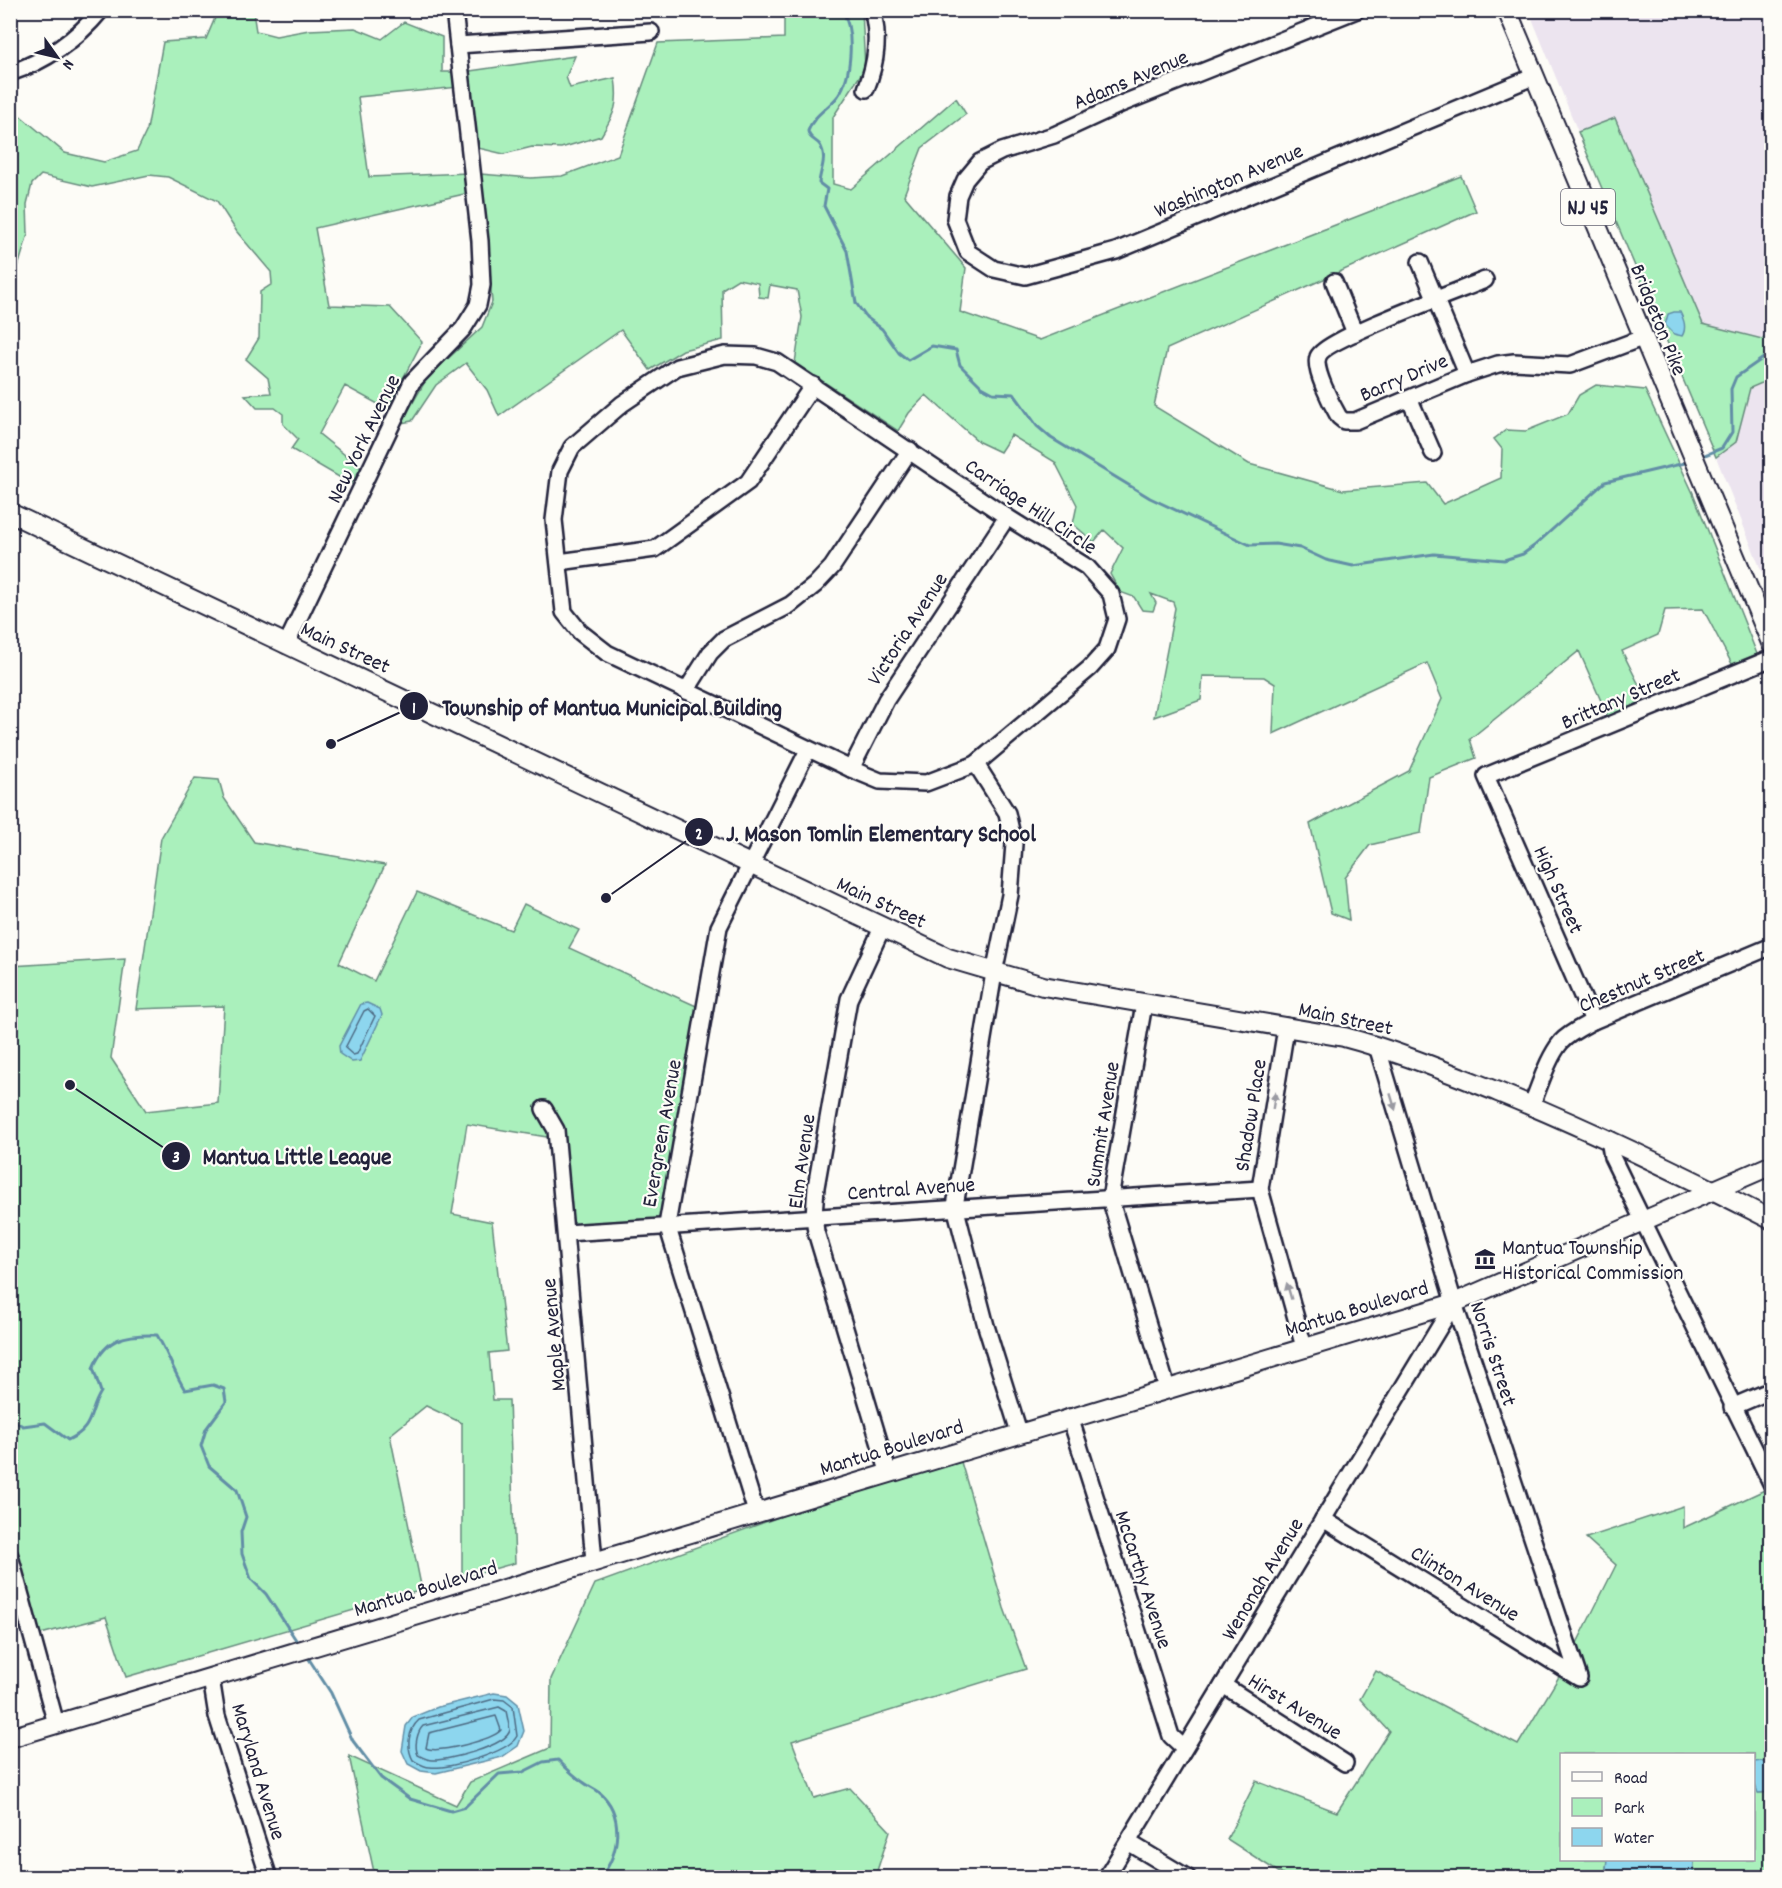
<svg xmlns="http://www.w3.org/2000/svg" width="1782" height="1888" font-family="Dekko,sans-serif">
<rect width="100%" height="100%" fill="#fdfcf7"/>
<filter id="ink" filterUnits="userSpaceOnUse"><feTurbulence type="fractalNoise" baseFrequency=".0167" numOctaves="2"/><feDisplacementMap in="SourceGraphic" scale="12" xChannelSelector="R" yChannelSelector="G"/><feConvolveMatrix kernelMatrix="1 2 1 2 8 2 1 2 1" color-interpolation-filters="sRGB"/></filter>
<g filter="url(#ink)">
<!-- built -->
<g fill="#ece4ef">
<path d="M1529 11H1771L1772 330 1762 340 1703 324 1615 118 1578 132Z"/>
<path d="M1771 379V595L1716 457 1736 442 1750 388Z"/>
</g>
<!-- green -->
<g fill="#aaf0bc" stroke="#66897c" stroke-width="1.5">
<path d="M218 11H257L254 18 256 31 276 36 309 30 355 28 382 39 404 22 442 37V72H463L575 56 566 77 570 88 615 78C619 104 615 113 601 136L561 148 532 147 504 154 465 145 459 87 358 97 369 177 468 173 531 178 562 176 618 155 658 43 784 38V11H862L865 68 833 117V184L851 189 956 98 966 114 922 148 904 195 966 268 960 312 1040 340 1461 176 1476 211 1167 349 1154 406 1249 464 1343 490 1427 483 1443 504 1501 478 1502 449 1494 439 1506 430 1526 431 1568 414 1579 395 1596 385 1645 390 1693 493 1757 654 1732 664 1703 609 1665 610 1658 635 1622 651 1638 683 1643 702 1609 719 1579 651 1470 739 1476 758 1429 777 1421 833 1370 845 1345 878 1349 920 1331 913 1310 824 1409 771 1442 699 1427 663 1273 734 1275 684 1264 677 1203 676 1201 700 1154 717 1175 608 1173 602 1151 594 1156 603 1153 611 1142 610 1134 597 1120 592 1110 574 1123 548 1104 530 1094 542 1073 524 1077 505 1055 462 1011 435 1000 452 979 442 926 395 909 413 898 431 795 363 802 317 797 290 770 285 768 298 759 297 758 283 738 279 722 289 723 340 683 350 650 370 621 330 499 416 487 390 466 363 436 385 412 421 401 423 427 378 482 327 492 302 482 190 315 228 329 305 390 307 422 342 387 409 345 386 319 434 361 468 351 484 291 449 298 439 283 424V414L275 408H257L245 395 271 393 268 378 246 359 259 338 260 292 272 284 271 272 237 232 217 201 168 177 149 175 92 187 41 175 32 184 27 204 28 234 18 267 11 329V108L65 153 104 162 137 151 147 130 163 42 206 39Z"/>
<path d="M1615 118 1703 324 1762 339 1771 330V379L1750 388 1736 442 1716 457 1578 132Z"/>
<path d="M195 778 219 780 224 798 254 842 385 865 339 963 374 981 417 892 511 930 524 904 579 930 569 948 705 1010 672 1227 569 1231 559 1139 467 1124 452 1214 492 1222 507 1351 489 1353 493 1400H509L515 1563 462 1578V1423L426 1406 390 1435 422 1590 126 1677 106 1617 33 1636 26 1608 11 1613V966L125 959 111 1058 146 1111 218 1103 224 1006 136 1009 161 838Z"/>
<path d="M961 1462 1004 1608 1026 1669 792 1741 814 1798 850 1788 890 1831 875 1877H375L349 1756 456 1805 470 1782 550 1748 551 1679 595 1584 837 1496Z"/>
<path d="M1771 1487V1760L1754 1762V1754H1562V1860H1607L1605 1877H1286L1227 1839 1256 1781 1337 1812 1389 1731 1360 1699 1376 1671 1518 1745 1566 1665 1616 1565 1586 1538 1683 1506V1528Z"/>
<path d="M1754 1782 1759 1793 1771 1792V1877L1693 1878 1694 1860H1754Z"/>
</g>
<!-- water -->
<g fill="#8dd6ee" stroke="#628ea6" stroke-width="1.5">
<path d="M1674 312H1680C1684 320 1687 328 1682 336L1674 334 1665 325 1668 314Z"/>
<path d="M367 1003 380 1009 382 1015 360 1061 352 1062 340 1054 339 1046 361 1004Z"/>
<path d="M494 1693 507 1695 518 1704 524 1731 518 1746 502 1757 436 1773 421 1771 408 1764 402 1751 406 1726 413 1717 438 1707Z"/>
<path d="M1771 1760V1792L1758 1793 1754 1782V1762Z"/>
<path d="M1607 1860H1694L1693 1877H1605Z"/>
</g>
<g fill="none" stroke-linecap="round" stroke-linejoin="round">
<!-- shore -->
<g stroke="#4d6a83" stroke-width="1.5">
<path d="M368 1009 375 1016 357 1054 353 1055 345 1048 364 1011Z"/>
<path d="M494 1699 504 1700 513 1707 517 1736C509 1752 448 1770 430 1767 424 1767 418 1763 413 1760 406 1747 408 1730 419 1720Z"/>
<path d="M499 1707 506 1711 510 1730C507 1746 447 1761 432 1760 427 1760 422 1757 418 1755 414 1746 417 1732 423 1726Z"/>
<path d="M496 1716 501 1730C492 1740 437 1754 426 1748L429 1733Z"/>
</g>
<!-- stream -->
<g stroke="#628ea6" stroke-width="3">
<path d="M842 10C855 31 852 76 838 96 829 108 813 115 808 131 809 139 815 139 820 145 828 158 820 170 819 183L827 189 824 206 847 251 856 303 866 317 882 329 899 353 908 360 932 346 956 350 960 365 982 387 993 393 1014 394 1037 426 1051 438 1150 498 1250 545 1275 544 1300 548 1326 560 1353 566 1434 554 1504 560 1523 554 1534 546 1605 482 1689 462"/>
<path d="M1700 457 1722 448 1732 432 1731 389 1736 377 1772 352"/>
<path d="M10 1419 23 1426 45 1423 68 1440C95 1428 88 1412 101 1392L93 1368C106 1337 126 1334 157 1335 168 1354 174 1372 185 1390L213 1385 224 1389 226 1402 206 1429 201 1446 209 1466 237 1490 246 1517 241 1532 242 1554 251 1579 266 1594 298 1643"/>
<path d="M307 1656 331 1693 353 1741 381 1778 410 1799 451 1811 465 1807 499 1774 523 1772 543 1762 558 1760C566 1768 574 1776 583 1782 588 1786 594 1788 599 1792 625 1814 620 1854 600 1878"/>
</g>
<defs>
<g id="minor">
<path d="M1357 10 1121 104 1054 135 1002 151 980 162 965 180 958 196 955 219 968 252 994 269 1025 276 1116 251 1535 76"/>
<path d="M458 45 651 32"/>
<path d="M10 73C46 61 77 39 101 10"/>
<path d="M866 89C876 64 880 37 872 10"/>
<path d="M1420 262 1467 374"/>
<path d="M1485 280C1461 290 1323 340 1318 357 1313 369 1332 405 1339 417L1344 421H1355L1467 374 1498 364 1514 362 1570 365 1642 338"/>
<path d="M1334 282 1355 333"/>
<path d="M725 355 756 356 777 362 1007 517 1087 567 1111 594 1117 619 1107 649 1090 668 976 764 926 783 880 781 851 769 607 653 580 632 564 612 554 520 560 471 572 447 622 404 677 367Z"/>
<path d="M1410 400 1433 453"/>
<path d="M559 562 655 549 748 482 813 385"/>
<path d="M286 645 412 382 463 329 478 305 482 285 480 241 454 10"/>
<path d="M686 691 710 653 724 639 790 605 815 585 832 567 910 450"/>
<path d="M976 764 1007 813 1014 844 1010 895 994 973 955 1206 986 1326 1019 1432"/>
<path d="M851 769 886 700 1007 517"/>
<path d="M882 928 849 999 816 1187 814 1216 816 1232 888 1471"/>
<path d="M1144 1004 1110 1198 1167 1388"/>
<path d="M1593 1021 1486 776 1772 658"/>
<path d="M1286 1028 1260 1189 1304 1347"/>
<path d="M1531 1106C1540 1086 1547 1059 1561 1042 1569 1033 1582 1027 1593 1021L1772 946"/>
<path d="M544 1109 556 1130 594 1561"/>
<path d="M1609 1139 1612 1157 1772 1485"/>
<path d="M566 1233 1260 1189"/>
<path d="M1732 1407 1772 1390"/>
<path d="M1070 1417 1171 1736 1184 1748"/>
<path d="M756 1512 667 1225 719 927 808 750"/>
<path d="M1323 1519 1579 1678 1454 1303 1377 1046"/>
<path d="M10 1556 56 1724"/>
<path d="M211 1678 217 1716 269 1878"/>
<path d="M1223 1685 1345 1763"/>
<path d="M1128 1842 1188 1878"/>
<path d="M1106 1878 1454 1303"/>
</g>
<g id="major">
<path d="M1507 10 1772 645"/>
<path d="M10 513 948 958 1043 986 1344 1037C1397 1051 1447 1072 1498 1092 1592 1130 1682 1174 1772 1220"/>
<path d="M10 1738 1454 1303 1772 1165"/>
</g>
</defs>
<!-- minor casing -->
<use href="#minor" stroke="#22223b" stroke-width="20"/>
<!-- major casing -->
<use href="#major" stroke="#22223b" stroke-width="22"/>
<!-- minor -->
<use href="#minor" stroke="#fdfcf7" stroke-width="15"/>
<!-- major -->
<use href="#major" stroke="#fdfcf7" stroke-width="18"/>
</g>
<!-- one-way arrows -->
<defs><path id="oneway-solid" d="M-6-.8H1V-3.2L6.5 0L1 3.2V.8H-6Z" transform="scale(1.5)"/></defs>
<g fill="#9a9aa2">
<use href="#oneway-solid" transform="translate(1274 1101) rotate(-81)"/>
<use href="#oneway-solid" transform="translate(1393 1102) rotate(73)"/>
<use href="#oneway-solid" transform="translate(1289 1291) rotate(-106)"/>
</g>
</g>
<!-- icons -->
<defs>
<symbol id="museum-bare" viewBox="-9 -9 18 18"><path d="M0-6L6-3V-2H-6V-3ZM-5-1h2V3h-2ZM-1-1h2V3h-2ZM3-1h2V3H3ZM-6 4H6V6H-6Z" fill="#22223b" stroke="#fdfcf7" stroke-width="2.5" paint-order="stroke"/></symbol>
</defs>
<g fill-rule="evenodd">
<use href="#museum-bare" x="1470" y="1244" width="30" height="30"/>
</g>
<g text-anchor="middle" stroke-width="4.5" stroke-linejoin="round" paint-order="stroke">
<!-- shield labels -->
<rect fill="#fdfcf7" stroke="#646373" stroke-width="1.5" x="1561" y="189" width="54" height="36" rx="4.5"/>
<g font-size="21" font-weight="bold" fill="#22223b">
<text x="1588" y="214">NJ 45</text>
</g>
<!-- street labels -->
<g font-size="22" fill="#22223b" stroke="#fdfcf7">
<text transform="translate(1130 78) rotate(-23)" y="8">Adams Avenue</text>
<text transform="translate(1228 179) rotate(-23)" y="8">Washington Avenue</text>
<text transform="translate(1660 319) rotate(68)" y="8">Bridgeton Pike</text>
<text transform="translate(1403 376) rotate(-23)" y="8">Barry Drive</text>
<text transform="translate(362 438) rotate(-64)" y="8">New York Avenue</text>
<text transform="translate(1032 505) rotate(34)" y="8">Carriage Hill Circle</text>
<text transform="translate(906 628) rotate(-57)" y="8">Victoria Avenue</text>
<text transform="translate(346 646) rotate(25)" y="8">Main Street</text>
<text transform="translate(1620 697) rotate(-23)" y="8">Brittany Street</text>
<text transform="translate(1560 889) rotate(66)" y="8">High Street</text>
<text transform="translate(882 901) rotate(25)" y="8">Main Street</text>
<text transform="translate(1641 979) rotate(-23)" y="8">Chestnut Street</text>
<text transform="translate(1346 1017) rotate(12)" y="8">Main Street</text>
<text transform="translate(1249 1115) rotate(-81)" y="8">Shadow Place</text>
<text transform="translate(1101 1124) rotate(-81)" y="8">Summit Avenue</text>
<text transform="translate(660 1133) rotate(-80)" y="8">Evergreen Avenue</text>
<text transform="translate(800 1161) rotate(-82)" y="8">Elm Avenue</text>
<text transform="translate(911 1187) rotate(-4)" y="8">Central Avenue</text>
<text transform="translate(1356 1307) rotate(-17)" y="8">Mantua Boulevard</text>
<text transform="translate(552 1335) rotate(-95)" y="8">Maple Avenue</text>
<text transform="translate(1495 1353) rotate(72)" y="8">Norris Street</text>
<text transform="translate(891 1446) rotate(-17)" y="8">Mantua Boulevard</text>
<text transform="translate(1261 1578) rotate(-59)" y="8">Wenonah Avenue</text>
<text transform="translate(1145 1579) rotate(72)" y="8">McCarthy Avenue</text>
<text transform="translate(1466 1582) rotate(32)" y="8">Clinton Avenue</text>
<text transform="translate(425 1587) rotate(-17)" y="8">Mantua Boulevard</text>
<text transform="translate(1296 1705) rotate(32)" y="8">Hirst Avenue</text>
<text transform="translate(260 1771) rotate(73)" y="8">Maryland Avenue</text>
</g>
<!-- poi labels -->
<g font-size="22" fill="#22223b" stroke="#fdfcf7" text-anchor="start">
<text x="1502" y="1254">Mantua Township<tspan x="1502" dy="25">Historical Commission</tspan></text>
</g>
</g>
<!-- callouts -->
<path fill="none" stroke="#22223b" stroke-width="2" d="M331 744L414 706M606 898L699 832M70 1085L176 1156"/>
<g fill="#22223b" stroke="#fdfcf7" stroke-width="2">
<circle cx="331" cy="744" r="6"/>
<circle cx="606" cy="898" r="6"/>
<circle cx="70" cy="1085" r="6"/>
<circle cx="414" cy="706" r="15"/>
<circle cx="699" cy="832" r="15"/>
<circle cx="176" cy="1156" r="15"/>
</g>
<g font-size="18" text-anchor="middle" font-weight="bold" fill="#fff">
<text x="414" y="713">1</text>
<text x="699" y="839">2</text>
<text x="176" y="1162">3</text>
</g>
<g font-size="24" text-anchor="middle" font-weight="bold" fill="#22223b" stroke="#fdfcf7" stroke-width="4.5" stroke-linejoin="round" paint-order="stroke">
<text x="612" y="715">Township of Mantua Municipal Building</text>
<text x="881" y="841">J. Mason Tomlin Elementary School</text>
<text x="297" y="1164">Mantua Little League</text>
</g>
<!-- margin -->
<rect width="1782" height="1888" fill="none" stroke="#fdfcf7" stroke-width="36"/>
<rect x="18" y="18" width="1746" height="1852" fill="none" stroke="#22223b" stroke-width="2" filter="url(#ink)"/>
<!-- legend -->
<rect x="1560" y="1753" width="195" height="108" fill="#fdfcf7" stroke="#a5a5ac" stroke-width="1.5"/>
<rect x="1572" y="1772" width="30" height="9" fill="#fdfcf7" stroke="#a5a5ac" stroke-width="1.5"/>
<text x="1614" y="1783" font-size="18" fill="#22223b">Road</text>
<rect x="1572" y="1798" width="30" height="18" fill="#aaf0bc" stroke="#a5a5ac" stroke-width="1.5"/>
<text x="1614" y="1813" font-size="18" fill="#22223b">Park</text>
<rect x="1572" y="1828" width="30" height="18" fill="#8dd6ee" stroke="#a5a5ac" stroke-width="1.5"/>
<text x="1614" y="1843" font-size="18" fill="#22223b">Water</text>
<!-- north arrow -->
<g transform="translate(57 57) rotate(124)" stroke="#fdfcf7" stroke-width="4.5" paint-order="stroke">
<path d="M0-4.5L10 22L0 15L-10 22Z" fill="#22223b"/>
<text y="-9" font-size="16" font-weight="bold" text-anchor="middle" fill="#22223b">N</text>
</g>
</svg>
